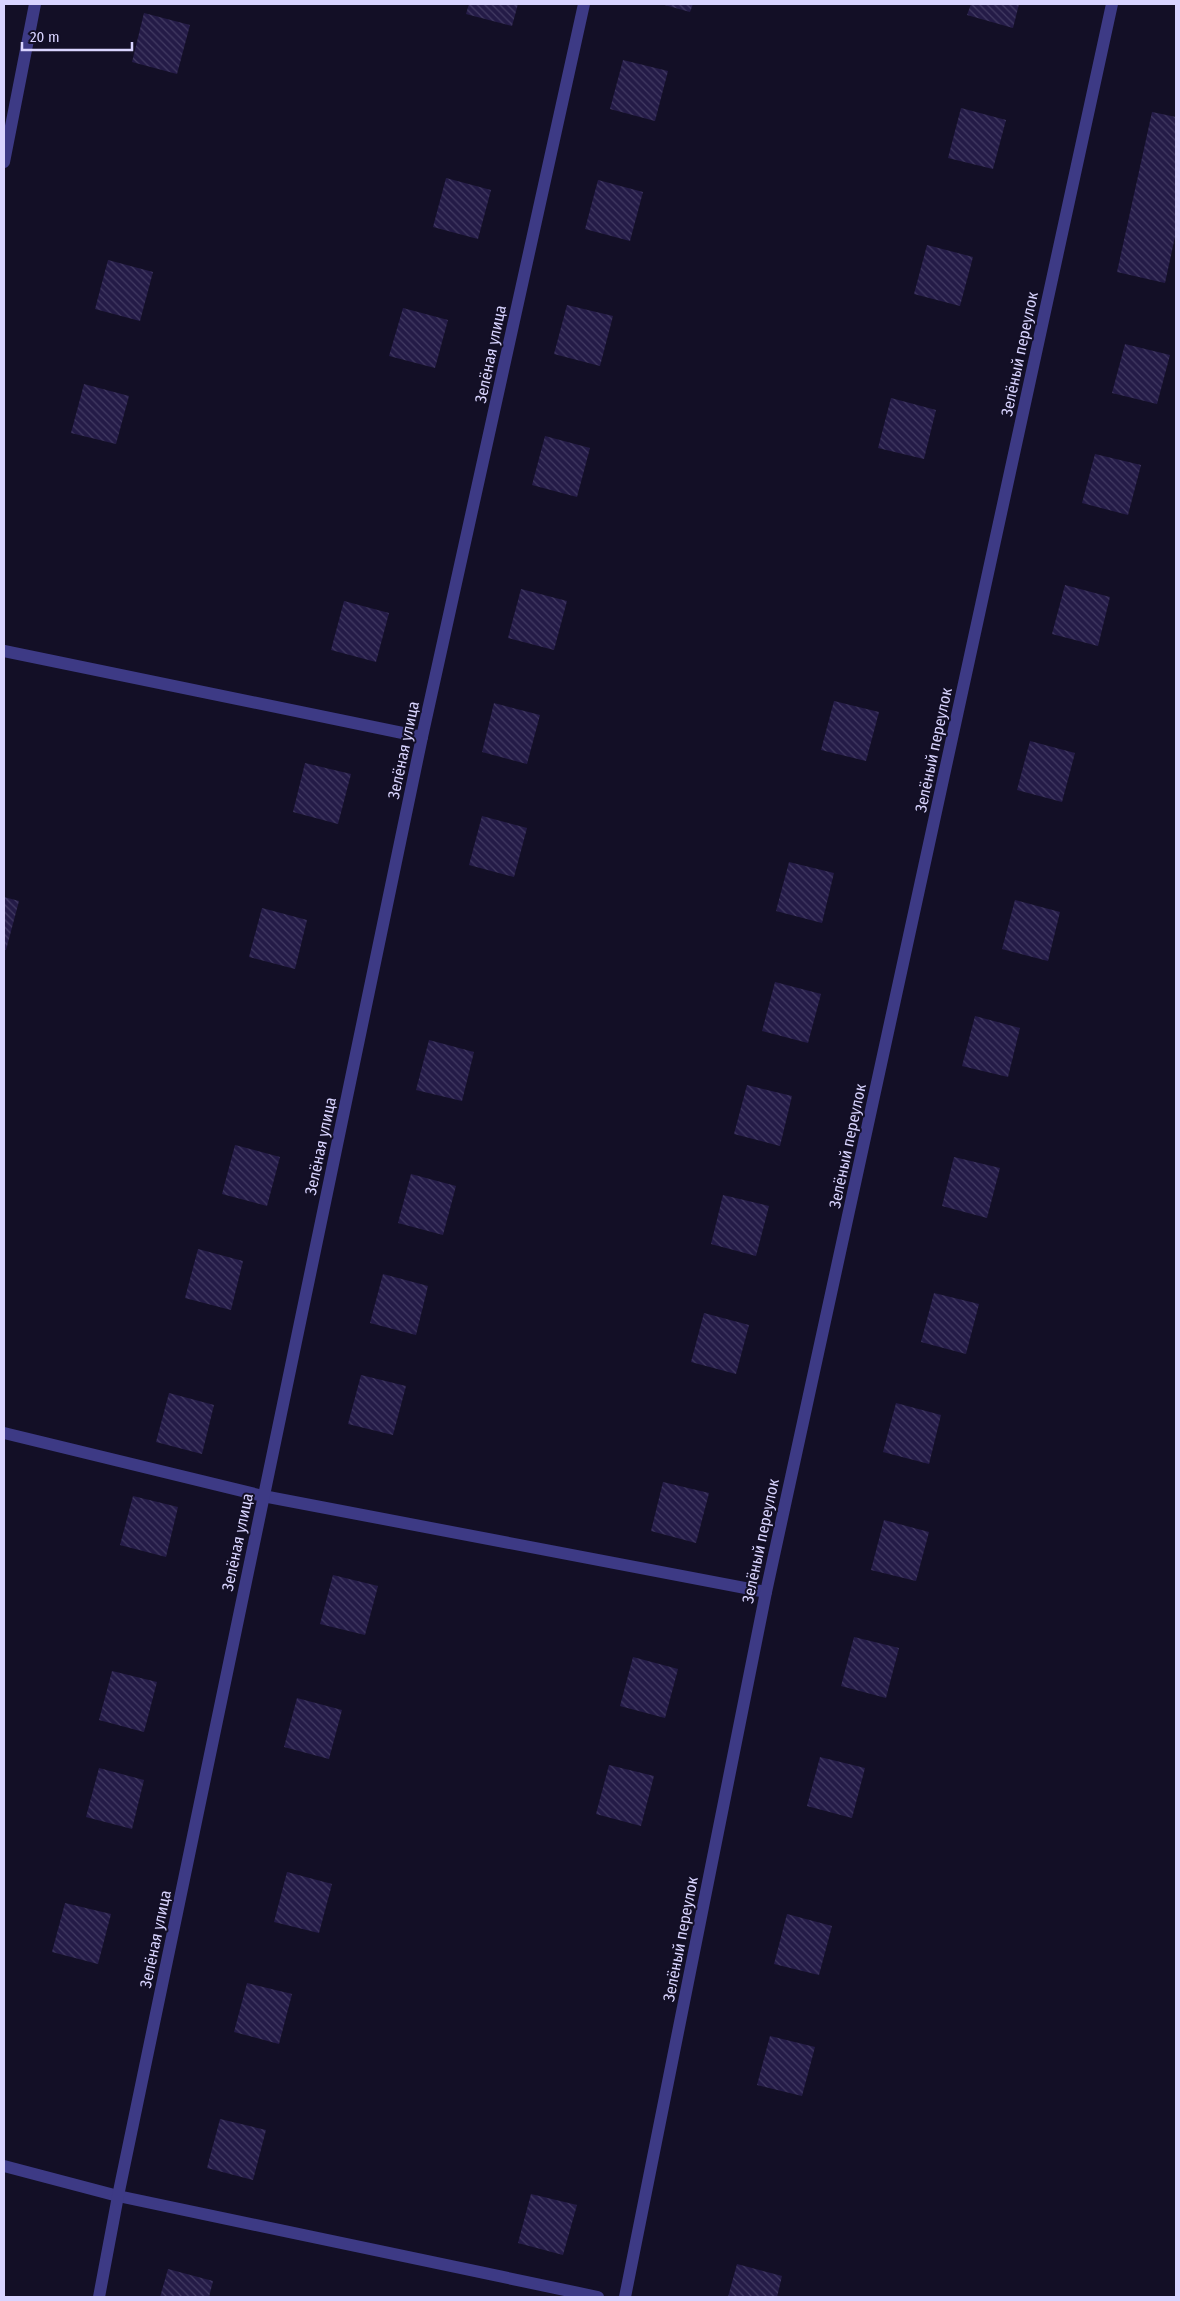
<svg xmlns="http://www.w3.org/2000/svg" width="1180" height="2301" font-family="'Fira Sans Condensed',sans-serif">
<defs>
<pattern id="building-back-hatch" width="6" height="6" patternUnits="userSpaceOnUse" patternTransform="scale(1.25)"><rect width="6" height="6" fill="#241b47"/><path d="M-1 5l2 2M0 0l6 6M5-1l2 2" fill="none" stroke="#433b63"/></pattern>
</defs>
<rect width="100%" height="100%" fill="#130f26"/>
<!-- building -->
<g fill="url(#building-back-hatch)">
<path d="M469 4H518L512 26 466 14Z"/>
<path d="M661 4H693L690 12Z"/>
<path d="M971 4H1019L1013 28 967 15Z"/>
<path d="M144 13 190 25 177 74 132 62Z"/>
<path d="M623 60 668 71 655 121 610 109Z"/>
<path d="M961 108 1006 120 993 169 948 158Z"/>
<path d="M1152 112 1176 117V232L1165 283 1117 272Z"/>
<path d="M446 178 491 190 478 239 433 227Z"/>
<path d="M598 180 643 192 630 241 585 229Z"/>
<path d="M927 245 973 257 960 306 914 294Z"/>
<path d="M108 260 153 272 140 321 95 309Z"/>
<path d="M567 305 613 316 600 366 554 354Z"/>
<path d="M403 308 448 320 435 368 389 356Z"/>
<path d="M1125 344 1170 355 1157 404 1112 393Z"/>
<path d="M84 384 129 396 116 444 71 433Z"/>
<path d="M891 398 936 410 924 459 878 448Z"/>
<path d="M545 436 590 448 577 497 532 485Z"/>
<path d="M1095 454 1141 465 1128 515 1082 503Z"/>
<path d="M1065 585 1110 597 1098 646 1052 634Z"/>
<path d="M521 589 567 601 554 650 508 638Z"/>
<path d="M344 601 389 613 376 662 331 650Z"/>
<path d="M834 701 879 712 866 761 821 750Z"/>
<path d="M494 703 540 715 527 764 482 752Z"/>
<path d="M1030 741 1075 753 1062 802 1017 790Z"/>
<path d="M305 763 351 774 338 824 293 812Z"/>
<path d="M482 816 527 828 514 877 469 865Z"/>
<path d="M789 862 834 873 822 923 776 911Z"/>
<path d="M4 897 19 901 6 950 4 949Z"/>
<path d="M1015 900 1060 912 1048 961 1002 949Z"/>
<path d="M262 908 307 920 295 969 249 957Z"/>
<path d="M775 982 821 994 808 1043 762 1031Z"/>
<path d="M975 1016 1020 1028 1008 1077 962 1066Z"/>
<path d="M429 1040 474 1052 462 1101 416 1090Z"/>
<path d="M747 1085 792 1096 780 1146 734 1134Z"/>
<path d="M235 1145 280 1157 267 1206 222 1194Z"/>
<path d="M954 1157 1000 1168 987 1218 942 1206Z"/>
<path d="M411 1174 456 1186 443 1235 398 1223Z"/>
<path d="M723 1195 769 1206 756 1256 711 1244Z"/>
<path d="M198 1249 243 1261 231 1310 185 1298Z"/>
<path d="M383 1274 428 1286 416 1335 370 1323Z"/>
<path d="M934 1293 979 1304 966 1354 921 1342Z"/>
<path d="M704 1313 749 1325 736 1374 691 1362Z"/>
<path d="M361 1375 406 1386 393 1435 348 1424Z"/>
<path d="M169 1393 214 1405 202 1454 156 1442Z"/>
<path d="M896 1403 941 1415 929 1464 883 1452Z"/>
<path d="M663 1482 709 1493 696 1543 651 1531Z"/>
<path d="M133 1496 178 1507 166 1557 120 1545Z"/>
<path d="M884 1520 929 1532 916 1581 871 1570Z"/>
<path d="M333 1575 378 1586 365 1635 320 1624Z"/>
<path d="M854 1637 899 1648 886 1698 841 1686Z"/>
<path d="M633 1657 678 1669 665 1718 620 1706Z"/>
<path d="M112 1671 157 1682 144 1732 99 1720Z"/>
<path d="M297 1698 342 1710 329 1759 284 1747Z"/>
<path d="M820 1757 865 1768 852 1818 807 1806Z"/>
<path d="M609 1765 654 1776 641 1826 596 1814Z"/>
<path d="M99 1768 144 1780 132 1829 86 1817Z"/>
<path d="M287 1872 332 1884 319 1933 274 1922Z"/>
<path d="M65 1903 111 1914 98 1964 52 1952Z"/>
<path d="M787 1914 832 1926 819 1975 774 1964Z"/>
<path d="M247 1983 292 1994 279 2044 234 2032Z"/>
<path d="M770 2036 815 2047 802 2096 757 2085Z"/>
<path d="M220 2119 266 2130 253 2180 207 2168Z"/>
<path d="M531 2194 577 2205 563 2255 518 2243Z"/>
<path d="M737 2264 782 2276 777 2297H728Z"/>
<path d="M168 2269 213 2281 209 2297H160Z"/>
</g>
<g fill="none" stroke-linecap="round" stroke-linejoin="round">
<!-- minor -->
<g stroke="#3d3a85" stroke-width="12">
<path d="M4 162 35 4"/>
<path d="M4 651 422 737"/>
<path d="M4 1433 263 1496 766 1592"/>
<path d="M4 2166 118 2196 598 2297"/>
<path d="M99 2297 118 2196 422 737 584 4"/>
<path d="M625 2297 766 1592 1112 4"/>
</g>
</g>
<g text-anchor="middle" stroke-width="4" stroke-linejoin="round" paint-order="stroke">
<!-- street labels -->
<g font-size="16" fill="#d9d4ff" stroke="#130f26">
<text transform="translate(490 354) rotate(-78)" y="6">Зелёная улица</text>
<text transform="translate(1019 354) rotate(-78)" y="6">Зелёный переулок</text>
<text transform="translate(403 750) rotate(-78)" y="6">Зелёная улица</text>
<text transform="translate(933 750) rotate(-78)" y="6">Зелёный переулок</text>
<text transform="translate(320 1146) rotate(-78)" y="6">Зелёная улица</text>
<text transform="translate(847 1146) rotate(-78)" y="6">Зелёный переулок</text>
<text transform="translate(760 1541) rotate(-78)" y="6">Зелёный переулок</text>
<text transform="translate(237 1542) rotate(-78)" y="6">Зелёная улица</text>
<text transform="translate(155 1939) rotate(-78)" y="6">Зелёная улица</text>
<text transform="translate(680 1939) rotate(-79)" y="6">Зелёный переулок</text>
</g>
</g>
<!-- border -->
<rect width="1180" height="2301" fill="none" stroke="#d9d4ff" stroke-width="10"/>
<!-- scale -->
<path d="M22 42v8h110v-8" fill="none" stroke="#d9d4ff" stroke-width="2.5"/>
<text x="30" y="42" font-size="15" fill="#d9d4ff" stroke="#130f26" stroke-width="4" paint-order="stroke">20 m</text>
</svg>
